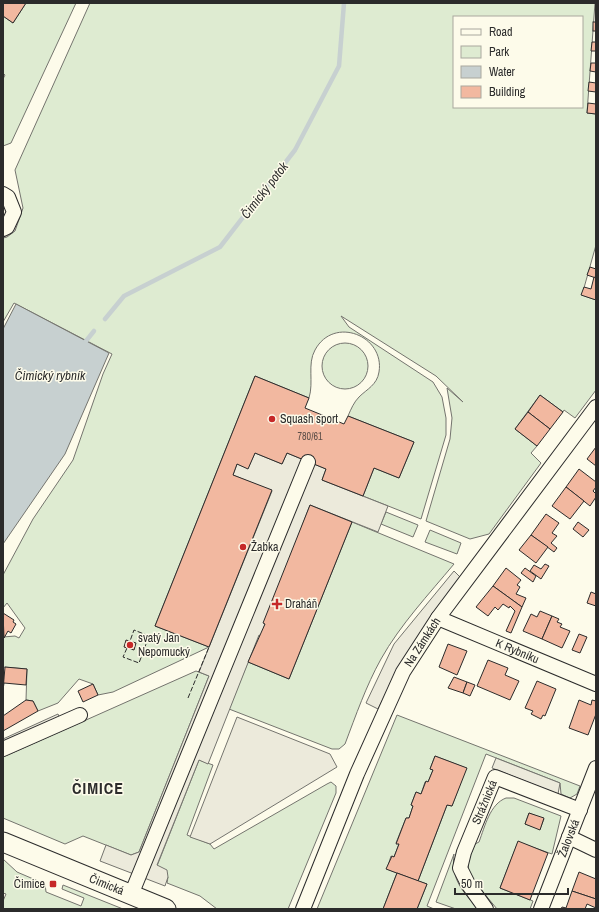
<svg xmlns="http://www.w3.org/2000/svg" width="599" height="912" font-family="'Archivo Narrow',sans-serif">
<rect width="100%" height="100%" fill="#fdfbea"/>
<!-- green -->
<g fill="#deebd1" stroke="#74746e" fill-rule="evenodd">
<path d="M26 3H76L11 143 3 146V79L5 75 3 73V16L13 23Z"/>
<path d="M90 3H595L587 113 596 114V245L582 295 596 300V390L575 418 564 410 563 412 540 395 515 429 537 446 531 453 541 463 489 534 470 539 426 521 450 439 452 418 447 388 463 402 436 376 341 316 349 327 433 382 442 397 446 418V435L421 519 363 496 374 468 399 478 414 442 348 416C351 409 354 402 359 397 367 389 377 385 379 372 385 336 334 315 315 350 307 364 314 382 309 398L255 376 155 626 209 647 113 692 98 695 93 684 79 679 58 703 38 711 33 701 26 700 27 669 3 667V637L15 636 19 638 25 628 7 603 3 608V575L33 519 73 460 103 374 112 354 14 303 3 322V238L7 237 15 231 23 208 15 170ZM454 17H582V107H454Z"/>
<circle cx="345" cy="366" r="23"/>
<path d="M386 512 418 525 413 537 381 524Z"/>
<path d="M352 522 454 564C429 594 400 625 381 659 366 686 356 715 345 744L339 749H332L229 709 248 662 289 679Z"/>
<path d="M430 530 461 543 457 554 425 542Z"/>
<path d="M196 671 209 676 139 852 131 855 83 836 65 844 3 818V757Z"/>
<path d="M397 715 580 786 577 794 570 798 561 794 560 783 486 754 427 906 434 909H417L427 884 418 881 447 805 452 806 466 768 435 756 430 769 433 770 428 782H425L421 794 416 792 411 805 413 806 409 818H406L396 843 399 844 394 857 391 856 387 869 397 873 383 909H317Z"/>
<path d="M199 760 213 765 187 835 210 844 214 849 327 784 331 782 336 786V793L288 909H217L200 896 167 883 168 877 157 866Z"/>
<path d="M506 798H514L561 816 552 854 518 842 500 888 533 901 530 909H497L469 875 468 861 475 844 479 842C485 826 490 804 506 798ZM529 813 544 819 540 829 525 824Z"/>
<path d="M454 854C451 880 462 890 478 909H456L436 902Z"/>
<path d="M3 859 17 872 45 884 46 892 81 906 84 898 62 889 63 885 123 909H3V901L6 894 3 893Z"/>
</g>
<!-- parking -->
<g fill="#eceadb" stroke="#74746e">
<path d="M255 453 282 464 287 453 326 469 322 480 388 506 378 532 310 505 265 624 261 636 259 635 208 764 199 760 157 865 167 870 168 877 165 886 100 861 106 845 131 855 139 852 209 676 199 672 272 491 233 475 237 464 248 468Z"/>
<path d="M454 571 462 579 401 664 378 709 366 703 394 644Z"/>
<path d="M58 714 61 721 3 746V739Z"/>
<path d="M237 717 330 754 337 767 210 844 190 837Z"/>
<path d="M496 758 560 783 558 794 492 768Z"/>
</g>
<!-- water -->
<path fill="#c7d0d0" stroke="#74746e" d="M16 304 109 353 65 454 3 544V329Z"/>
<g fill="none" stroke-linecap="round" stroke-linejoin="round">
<!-- stream -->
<g stroke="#c7d0d0" stroke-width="4.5">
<path d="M105 319 124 296 220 247 295 150 339 66 344 3"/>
<path d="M86 341 94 331"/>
</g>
</g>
<!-- building -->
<g fill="#f2b8a0" stroke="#2b2b2b">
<path d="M3 3H26L13 23 3 16Z"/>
<rect x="593" y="22" width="3" height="9"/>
<path d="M592 42H596V51H591Z"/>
<path d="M591 63H596V72L590 71Z"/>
<path d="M589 82 596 83V92L588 91Z"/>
<path d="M588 103 596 104V114L587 113Z"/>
<path d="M590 267 596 269V278L587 275Z"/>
<path d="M594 277 596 278V300L581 295 584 287 591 289Z"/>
<path d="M255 376 309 398 305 408 344 424 348 416 414 442 399 478 374 468 363 496 322 480 326 469 287 453 282 464 255 453 248 469 237 464 233 475 272 490 209 647 155 626Z"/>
<path d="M540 395 563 412 550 429 528 412Z"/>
<path d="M528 412 550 429 537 446 515 429Z"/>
<path d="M596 447V466L587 459Z"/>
<path d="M579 469 596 482V487L593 491 596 494V497L590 506 566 487Z"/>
<path d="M566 487 584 501 570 519 552 506Z"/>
<path d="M310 505 352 522 289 679 248 662 265 624 263 623Z"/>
<path d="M546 514 559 523 552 533 557 536 551 543 557 548 554 552 531 535Z"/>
<path d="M578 522 589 530 583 537 573 529Z"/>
<path d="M531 535 548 547 536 563 519 550Z"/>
<path d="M545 564 549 566 541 579 530 571 534 565 541 569Z"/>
<path d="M506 568 521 580 517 585 520 587 516 594 526 598 522 607 493 586Z"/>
<path d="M525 568 536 576 533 582 521 573Z"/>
<path d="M493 586 522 607 511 633 506 631 515 611 510 606 509 608 503 604 498 610 495 607 488 616 476 607Z"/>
<path d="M591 592 596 594V606L587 603Z"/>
<path d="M540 611 552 616 542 639 523 631 531 614 537 617Z"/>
<path d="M3 613 14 620 13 622 16 624 11 633 8 631 4 638Z"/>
<path d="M552 616 559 619 557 622 562 624 560 627 570 631 562 648 542 639Z"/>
<path d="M579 634 587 637 580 653 572 650Z"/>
<path d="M126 640 136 643 134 650 124 647Z"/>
<path d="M448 644 467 651 457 675 439 667Z"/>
<path d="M488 660 508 668 505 675 519 681 510 700 477 686Z"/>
<path d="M5 667 27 669 26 685 4 683 3 690Z"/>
<path d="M454 677 467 682 463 693 448 688Z"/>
<path d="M537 681 556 689 545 716 543 715 541 719 531 714 533 711 525 708Z"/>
<path d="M467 682 475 685 470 696 463 693Z"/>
<path d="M93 684 98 695 83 702 78 691Z"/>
<path d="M26 700 33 701 38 711 3 731V716Z"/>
<path d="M579 700 591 705 592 700 596 701V714L588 735 569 728Z"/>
<path d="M435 756 467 768 452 806 447 805 418 881 386 869 392 856 394 857 399 844H396L406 818H409L413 806 411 805 416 792 421 794 426 781 428 782 433 770 430 769Z"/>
<path d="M529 813 544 818 540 830 525 824Z"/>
<path d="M518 841 548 853 530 900 500 888Z"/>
<path d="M579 872 596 879V899L572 891Z"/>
<path d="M397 873 427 884 417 909H383Z"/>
<path d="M572 891 596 899V908L587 904 585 909H561L562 907 566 908Z"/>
</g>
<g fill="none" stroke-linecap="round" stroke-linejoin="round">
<defs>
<g id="street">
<path d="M3 194 8 197 14 212 7 227 3 229"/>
<path id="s1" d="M438 618 596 684"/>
<path d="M3 749 80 715"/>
<path d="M569 837 596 850"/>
<path d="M131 895 308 462"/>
<path id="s2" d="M303 909 357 774 403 672 438 618 596 407"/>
<path id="s3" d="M486 909 468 884 460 868 464 852 495 777 580 810"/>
<path id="s4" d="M541 909 596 768"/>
</g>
<g id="secondary">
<path id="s5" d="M3 842 166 909"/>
</g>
</defs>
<!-- street casing -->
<use href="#street" stroke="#2b2b2b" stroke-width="16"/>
<!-- secondary casing -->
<use href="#secondary" stroke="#2b2b2b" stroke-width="21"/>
<!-- street -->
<use href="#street" stroke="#fdfbea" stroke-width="14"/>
<!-- secondary -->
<use href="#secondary" stroke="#fdfbea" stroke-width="19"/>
<!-- fence -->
<g stroke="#2b2b2b" stroke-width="1" stroke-dasharray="5 2" stroke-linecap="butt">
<path d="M127 648 123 657 139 663 149 636 134 630 130 641"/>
<path d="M188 698 209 647"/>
</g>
</g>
<!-- markers -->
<g fill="#c62828" stroke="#fdfbea" stroke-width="1.5">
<circle cx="272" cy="419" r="4"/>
<circle cx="243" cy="547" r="4"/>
<path d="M275 598h4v4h4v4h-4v4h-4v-4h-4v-4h4z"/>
<circle cx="130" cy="645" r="4"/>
<rect x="49" y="880" width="8" height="8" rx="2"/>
</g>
<g text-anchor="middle" stroke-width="3" stroke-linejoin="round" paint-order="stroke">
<!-- number labels -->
<g font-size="10" fill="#5d4e48">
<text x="310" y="440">780/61</text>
</g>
<!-- poi labels -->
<g font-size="12" fill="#2b2b2b" stroke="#fdfbea" text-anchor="start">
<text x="280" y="423">Squash sport</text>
<text x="251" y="551">Žabka</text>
<text x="285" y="608">Draháň</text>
<text x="138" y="642">svatý Jan<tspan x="138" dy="14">Nepomucký</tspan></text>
<text x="45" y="888" text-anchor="end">Čimice</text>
</g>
<!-- street labels -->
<g font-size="12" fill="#2b2b2b" stroke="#fdfbea">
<text dy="4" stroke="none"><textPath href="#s2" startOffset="293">Na Zámkách</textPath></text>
<text dy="4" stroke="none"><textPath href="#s1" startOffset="86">K Rybníku</textPath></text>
<text dy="4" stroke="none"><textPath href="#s3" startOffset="119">Strážnická</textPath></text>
<text dy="4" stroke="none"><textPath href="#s4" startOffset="76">Žalovská</textPath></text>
<text dy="4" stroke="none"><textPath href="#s5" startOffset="112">Čimická</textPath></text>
</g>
<!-- water labels -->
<g font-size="13" font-style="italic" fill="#2b2b2b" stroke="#fdfbea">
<text transform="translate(264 190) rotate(-52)" y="5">Čimický potok</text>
<text x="50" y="380">Čimický rybník</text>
</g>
<!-- district labels -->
<g font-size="16" font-weight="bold" letter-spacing="1" fill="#2b2b2b" stroke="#fdfbea">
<text x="98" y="794">ČIMICE</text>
</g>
</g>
<!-- border -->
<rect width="599" height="912" fill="none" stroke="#2b2b2b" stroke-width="8"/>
<!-- legend -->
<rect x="453" y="16" width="130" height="92" fill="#fdfbea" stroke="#a9a89e"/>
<rect x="461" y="29" width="20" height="6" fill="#fdfbea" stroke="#a9a89e"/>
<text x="489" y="36" font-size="12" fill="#2b2b2b">Road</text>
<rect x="461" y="46" width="20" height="12" fill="#deebd1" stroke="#a9a89e"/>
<text x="489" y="56" font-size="12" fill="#2b2b2b">Park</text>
<rect x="461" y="66" width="20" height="12" fill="#c7d0d0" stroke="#a9a89e"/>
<text x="489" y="76" font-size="12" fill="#2b2b2b">Water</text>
<rect x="461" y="86" width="20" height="12" fill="#f2b8a0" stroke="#a9a89e"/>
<text x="489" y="96" font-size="12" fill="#2b2b2b">Building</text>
<!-- scale -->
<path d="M455 888v6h113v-6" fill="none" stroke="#2b2b2b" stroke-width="2"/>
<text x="461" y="888" font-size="12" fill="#2b2b2b" stroke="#fdfbea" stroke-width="3" paint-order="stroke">50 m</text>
</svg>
